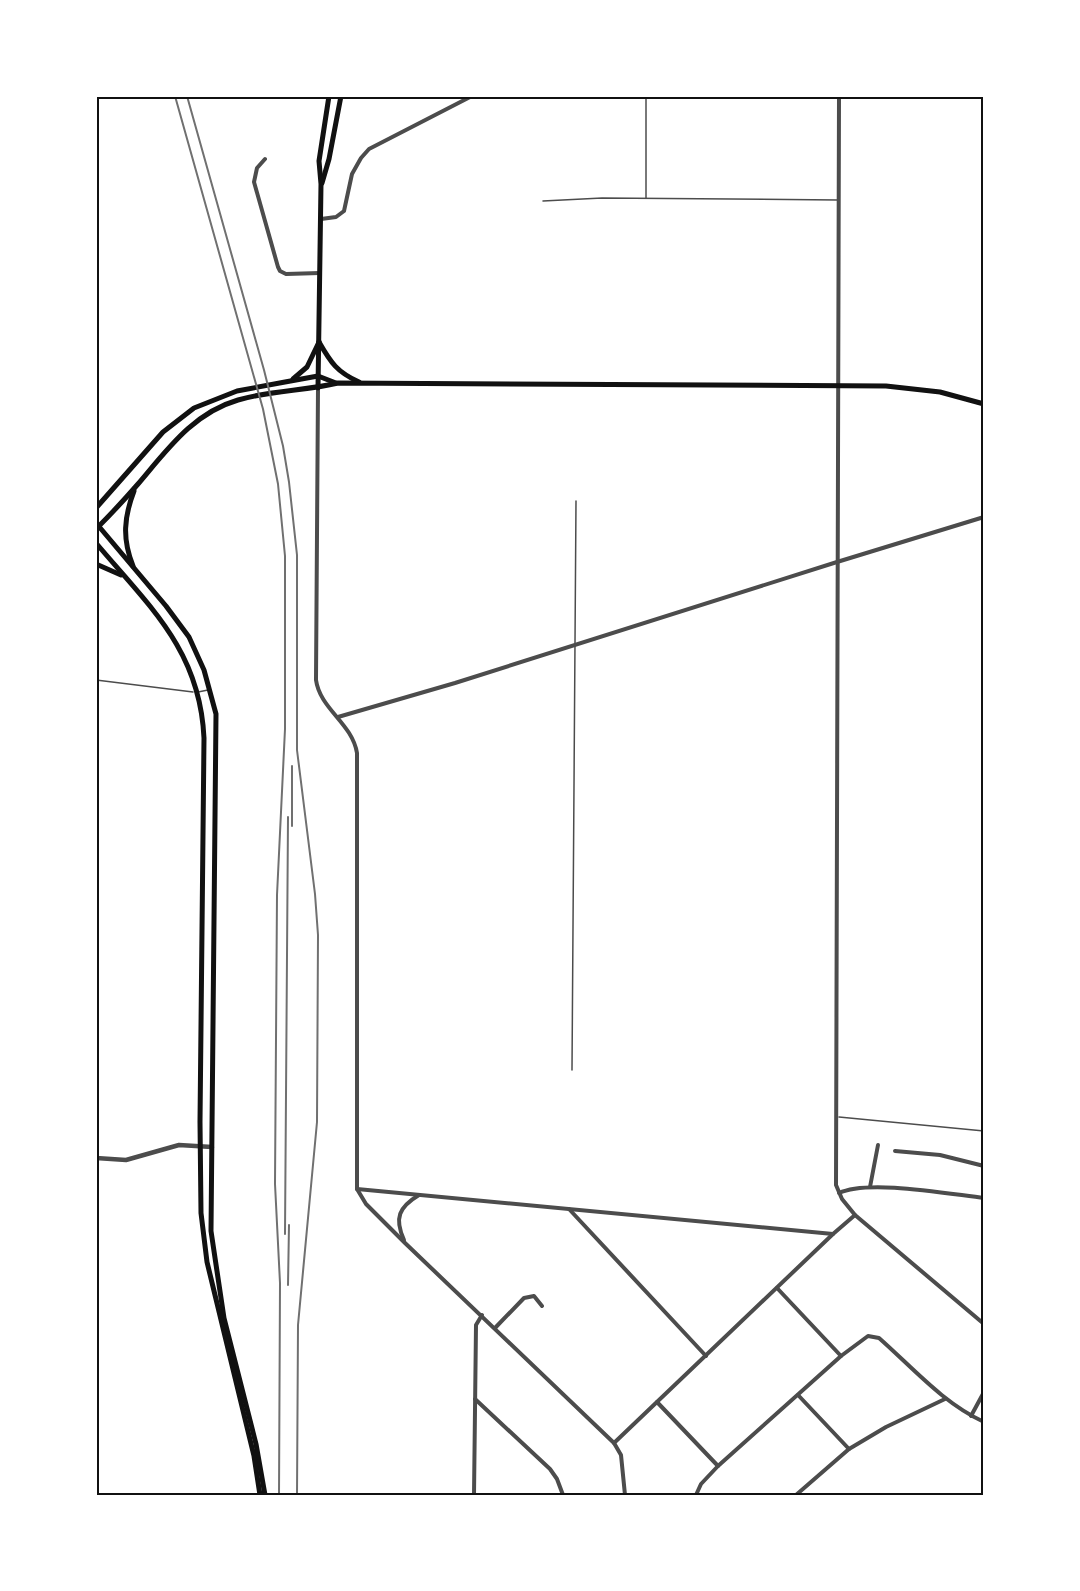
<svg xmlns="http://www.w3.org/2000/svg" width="1080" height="1591" font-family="'Golos Text',sans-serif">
<rect width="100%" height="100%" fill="#fff"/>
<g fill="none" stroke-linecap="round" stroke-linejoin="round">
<!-- service -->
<g stroke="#4c4c4c" stroke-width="1.5">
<path d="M646 198V96"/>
<path d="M543 201 602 198 838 200"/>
<path d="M96 680 193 692"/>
<path d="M198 692 208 690"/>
<path d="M572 1070 576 501"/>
<path d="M839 1117 984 1131"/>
</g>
<!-- minor -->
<g stroke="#4c4c4c" stroke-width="4">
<path d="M839 96 836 1185 842 1199 855 1215 984 1324"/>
<path d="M265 159 257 168 254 182 278 267 280 271 286 274 320 273"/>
<path d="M321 219 336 217 344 211 352 174 361 158 369 149 472 96"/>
<path d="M318 388 316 680C320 709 352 723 357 753V1189L366 1204 405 1243 614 1443 621 1455 625 1495"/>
<path d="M338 717 455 683 837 562 984 517"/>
<path d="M895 1151 940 1155 984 1166"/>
<path d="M870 1187 878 1145"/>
<path d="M357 1189 833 1234"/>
<path d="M839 1193C868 1179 949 1194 984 1198"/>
<path d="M569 1209 706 1356"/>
<path d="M404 1240C394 1218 399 1207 419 1195"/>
<path d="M777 1288 841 1356"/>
<path d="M495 1328 524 1298 534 1296 542 1306"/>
<path d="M798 1395 849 1449"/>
<path d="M475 1399 550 1469 557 1479 563 1495"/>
<path d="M657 1402 718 1466"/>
<path d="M971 1416 984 1392"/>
<path d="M614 1443 833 1234 855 1215"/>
<path d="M474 1495 476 1325 482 1315"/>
<path d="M696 1495 701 1484 718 1466 841 1356 868 1336 879 1338C913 1368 943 1403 984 1422"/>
<path d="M796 1495 849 1449 886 1427 945 1399"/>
</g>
<!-- tertiary -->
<path stroke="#4c4c4c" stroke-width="4.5" d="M96 1158 126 1160 179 1145 212 1147"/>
<!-- secondary -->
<g stroke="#111" stroke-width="5">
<path d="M322 183 329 159 341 96"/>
<path d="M318 388 321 184 319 161 329 96"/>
</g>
<!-- primary -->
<g stroke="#111" stroke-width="5">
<path d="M319 342C331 363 337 372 359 382"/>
<path d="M293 379 307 367 319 342"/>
<path d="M96 508 163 432 194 408 237 391 285 382 318 376 336 383"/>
<path d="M96 523 166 606 189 637 204 670 216 714 211 1231 224 1318 256 1444 265 1495"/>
<path d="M97 528C111 514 125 499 138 484 167 450 193 413 238 400 271 390 305 391 338 383L886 386 940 392 984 404"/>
<path d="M96 543C149 606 200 650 204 738L200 1122 201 1213 207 1262 254 1456 260 1495"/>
<path d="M96 564 121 575"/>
<path d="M133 566C122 539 124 517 134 491"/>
</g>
<!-- rail -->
<g stroke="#707070" stroke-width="2">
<path d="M175 96 263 409 278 484 285 556V729L277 895 275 1184 280 1283 279 1495"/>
<path d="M187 96 264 370 283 446 289 482 297 555V750L315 894 318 935 317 1122 298 1325 297 1495"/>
<path d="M292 826V766"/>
<path d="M285 1234 288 817"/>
<path d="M288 1285 289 1225"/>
</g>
</g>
<!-- border -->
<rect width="1080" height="1591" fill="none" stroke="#ffffff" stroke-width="195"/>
<rect x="98" y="98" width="884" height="1396" fill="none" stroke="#111" stroke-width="2"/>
</svg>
